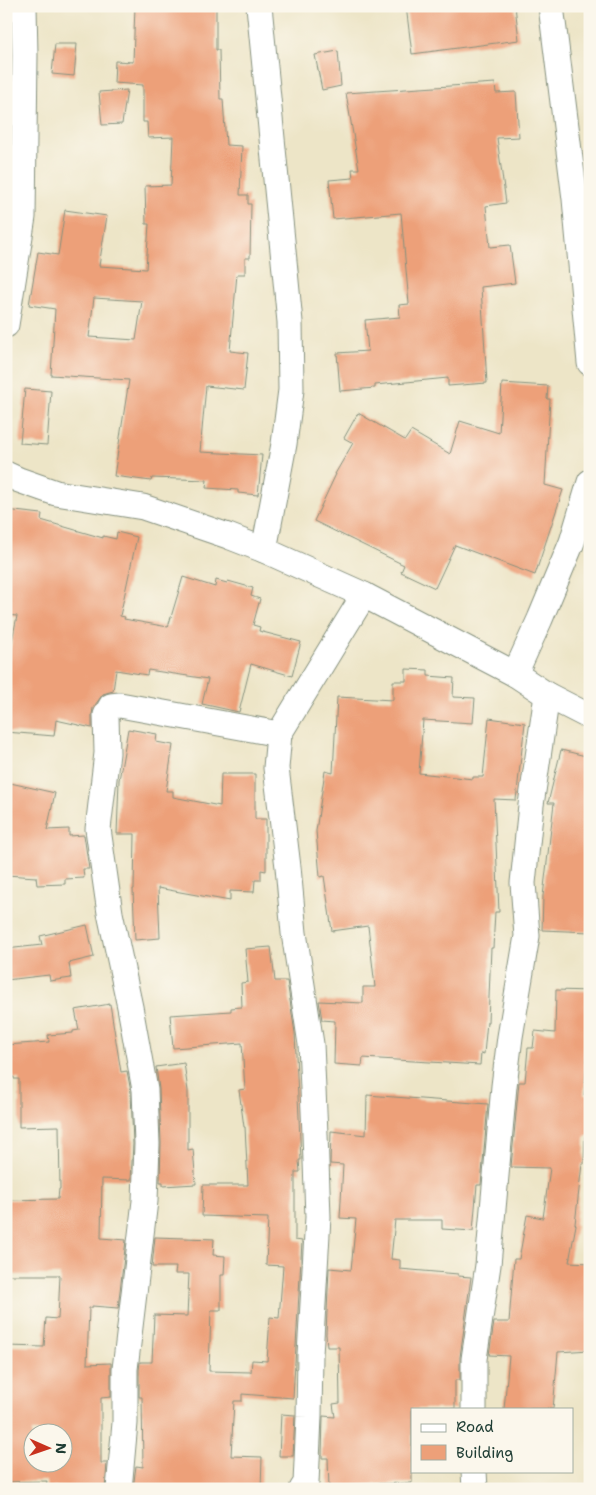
<svg xmlns="http://www.w3.org/2000/svg" width="596" height="1495" font-family="'Shantell Sans',sans-serif">
<rect width="100%" height="100%" fill="#fbf7ec"/>
<filter id="ink" filterUnits="userSpaceOnUse"><feTurbulence type="fractalNoise" baseFrequency=".02" numOctaves="2"/><feDisplacementMap in="SourceGraphic" scale="10" xChannelSelector="R" yChannelSelector="G"/><feConvolveMatrix kernelMatrix="1 2 1 2 8 2 1 2 1" color-interpolation-filters="sRGB"/></filter>
<filter id="wash" filterUnits="userSpaceOnUse"><feTurbulence type="fractalNoise" baseFrequency=".0096" numOctaves="4" result="noise"/><feDisplacementMap in="SourceGraphic" scale="20" xChannelSelector="R" yChannelSelector="G"/><feGaussianBlur stdDeviation="1.12" result="paint"/><feColorMatrix in="noise" values="0 0 0 0 0 0 0 0 0 0 0 0 0 0 0 0 0 1.4 0 .05"/><feComposite in="paint" operator="in"/></filter>
<g filter="url(#wash)">
<rect width="100%" height="100%" fill="#ede5c7"/>
<g id="blocks">
<!-- building -->
<g fill="#eda079" fill-rule="evenodd">
<path d="M135 6H216V50H219L220 99H223L226 145 242 146 240 195H248V204H251L250 258H245V274H237L230 351 248 353 244 390 206 386 200 452 262 455 258 495 238 493V490L206 488 207 480 152 478 151 481 114 476 129 380 51 375 55 309 29 305 38 252 58 255 65 210 107 216 99 266 146 269 149 224H146L145 186 171 185 173 137 148 138 147 122H143V85L114 83 115 61 133 62ZM94 298 142 301 136 340 89 337Z"/>
<path d="M406 6H515L519 40 412 54Z"/>
<path d="M55 44H77L74 76 52 74Z"/>
<path d="M338 51 341 86 322 90 315 55Z"/>
<path d="M495 83 496 93 516 92 519 137 497 138 506 203 486 206 490 247 510 245 515 283 481 287 487 383 448 386V378L375 385V388L340 391 337 353 368 351 365 320 400 317 399 305 409 304 401 213 333 219 329 180 353 178 352 169H359L346 93Z"/>
<path d="M127 90 122 124 102 125 99 92Z"/>
<path d="M502 383 548 386 547 399H550L545 485 563 490 535 575 455 545 435 588 401 572 404 565 314 521 336 474H335L353 443 344 438 358 413 405 440 411 431 450 454 460 421 499 433Z"/>
<path d="M25 389 51 391 47 445 20 443Z"/>
<path d="M6 510 42 514 41 520 103 538V536L116 539 117 532 137 537 120 616 125 617 124 619 168 627 183 577 215 587 216 580 227 583 228 581 253 588 251 596 260 599 253 625 260 627 259 631 301 642 292 676 251 664 239 712 202 704 208 679 148 670 147 675 116 670 113 691 103 694 93 708 92 715V728L56 720 54 736 6 732V670L17 616 6 615Z"/>
<path d="M406 669 428 670V676L454 678 453 697 475 698 473 723 423 720 419 773 473 779V777H483L489 718 525 723 516 800 494 799 499 912H495L493 948H491L488 1022H487L484 1054 481 1053 480 1065 363 1058 362 1066 334 1064 335 1021 322 1020 319 1001 363 1003V987H375L368 926 332 931 324 876 320 877 316 831 325 771 333 773 337 697 393 700V681H406Z"/>
<path d="M128 729 157 734 156 742 173 745 166 791H173V797L220 806 221 774H255V819H266V871L261 870V880H255L254 892 230 891V901L158 888 160 938 135 940 133 889H134L135 834H117L119 780Z"/>
<path d="M561 750 590 757V932L542 930 543 896 554 803H548Z"/>
<path d="M6 782 55 793 47 830 69 829V836L84 835 89 869H83L84 878 65 879V884L37 885 36 877 6 875Z"/>
<path d="M87 925 94 957 69 963 71 978 50 981 49 975 6 980V949L42 945 40 936Z"/>
<path d="M271 947 275 981H287L295 1033 301 1160H299L300 1172H295V1240L302 1241 293 1398 242 1394V1401H234L231 1456 262 1457 261 1489H133L136 1466 143 1467 142 1397H139V1370L140 1362H152L154 1315 187 1316 189 1274H175L176 1267H152L155 1237 214 1239 213 1255 225 1256 224 1275H221V1310H211L209 1371 251 1372 252 1360 267 1361 270 1317 279 1318 283 1266 266 1265 268 1218 202 1216 203 1185H248L245 1127H244L239 1090 245 1089 242 1043 173 1048 170 1015 231 1011V1008L242 1007 241 983 248 982 245 949Z"/>
<path d="M556 990 590 991V1027L584 1095H590V1136H585L584 1164H582L575 1224 576 1225 569 1262 590 1263V1350L558 1352 553 1409H504L509 1356 489 1355 494 1322H509L514 1259H519L527 1215 543 1218 550 1168 511 1167 519 1082H525L528 1048H533L535 1031 555 1033Z"/>
<path d="M110 1004 121 1072 127 1071 131 1092 133 1144 131 1180 102 1179 101 1238 126 1240 118 1308 92 1306V1308H89L87 1364 111 1363V1397L101 1398V1463H107L105 1489 46 1487 47 1481 6 1482V1346L44 1347 46 1318 58 1319 60 1275H6V1200L58 1199 59 1189H60L59 1126 19 1127V1079H14V1077H6V1045L49 1042 48 1035 73 1033V1031L79 1030 75 1010ZM32 1432H62V1462H32Z"/>
<path d="M184 1063 188 1091V1150L193 1149 196 1184 163 1186V1182H160L161 1143 159 1089 156 1067Z"/>
<path d="M367 1095 488 1104 481 1185H477L473 1231 442 1229V1220H395L391 1259 400 1260V1269L458 1274V1276L471 1277 460 1357V1380H455V1409H412V1483L374 1484 351 1486V1489H329L328 1458H322L323 1416 335 1417 333 1404 340 1403 339 1347H327L326 1334 329 1268 351 1270 356 1219 340 1218 343 1165 330 1164 331 1131 366 1135Z"/>
<path d="M281 1414 295 1415 293 1456H279Z"/>
</g>
</g>
</g>
<g filter="url(#ink)">
<use href="#blocks" fill-opacity="0" stroke="#86917e" stroke-width="1"/>
<g fill="none" stroke-linecap="round" stroke-linejoin="round">
<defs>
<g id="minor">
<path d="M259 6 290 322 291 390 284 444 264 550"/>
<path d="M551 6 575 199 590 363"/>
<path d="M6 325 23 217 25 55 24 6"/>
<path d="M6 474 19 480 56 493 143 507 228 536 264 550 364 595 515 674 547 695 590 717"/>
<path d="M515 674 540 619 572 542 590 482"/>
<path d="M474 1409V1359L488 1265 504 1086 510 1037 527 936 523 883 531 805 547 695"/>
<path d="M474 1471 475 1489"/>
<path d="M119 1489 125 1423V1369L145 1201 147 1144 145 1090 130 1007 110 913 98 829 107 753 106 715 111 706 120 705 279 734"/>
<path d="M302 1489 306 1483 309 1417 310 1355 318 1217 315 1134 311 1044 294 933 288 867 276 768 279 734 364 595"/>
</g>
</defs>
<!-- minor casing -->
<use href="#minor" stroke="#86917e" stroke-width="27"/>
<!-- minor -->
<use href="#minor" stroke="#fff" stroke-width="25"/>
</g>
</g>
<!-- margin -->
<rect width="596" height="1495" fill="none" stroke="#fbf7ec" stroke-width="25"/>
<!-- legend -->
<rect x="411" y="1408" width="162" height="65" fill="#fbf7ec" stroke="#a3ada2"/>
<rect x="421" y="1424" width="25" height="8" fill="#ffffff" stroke="#a3ada2"/>
<text x="456" y="1432" font-size="15" fill="#1f3d34">Road</text>
<rect x="421" y="1445" width="25" height="15" fill="#eda079" stroke="#a3ada2"/>
<text x="456" y="1458" font-size="15" fill="#1f3d34">Building</text>
<!-- north arrow -->
<g transform="translate(48 1448) rotate(92)"><circle r="24" fill="#fbf7ec" stroke="#a3ada2"/>
<path d="M0-4L9 19L0 12L-9 19Z" fill="#c8321e"/>
<text y="-8" font-size="14" font-weight="bold" text-anchor="middle" fill="#1f3d34">N</text>
</g>
</svg>
